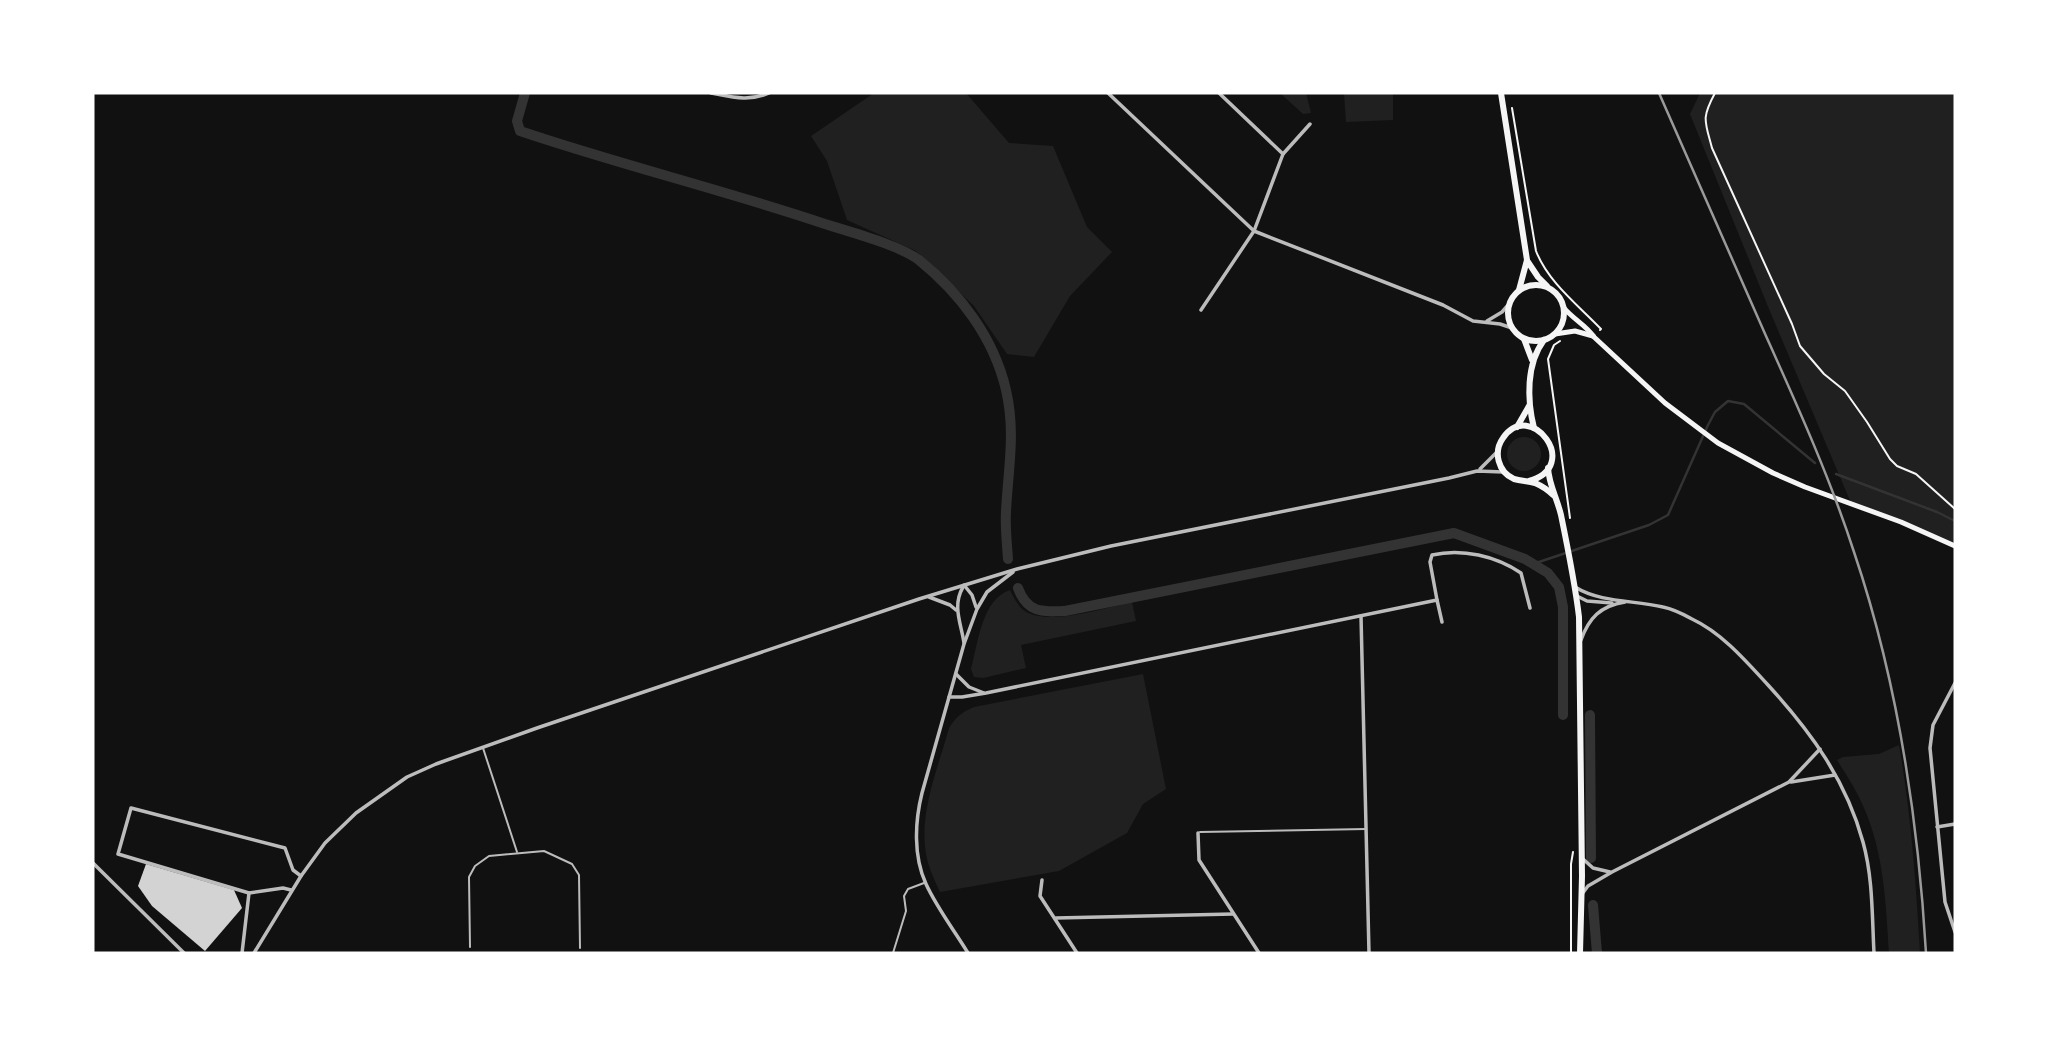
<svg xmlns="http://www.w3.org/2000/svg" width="2048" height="1046" font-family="Ubuntu,sans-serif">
<rect width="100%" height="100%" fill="#111"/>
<!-- green -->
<g fill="#202020">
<path d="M874 93H966L1009 143 1053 146 1087 227 1112 252 1070 296 1034 357 1007 354 974 306 916 251 847 220 827 161 811 136Z"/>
<path d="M1280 93H1306L1311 113 1303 114Z"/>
<path d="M1344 93H1393V120L1346 122Z"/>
<path d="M1700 93H1955V549L1851 503 1769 309 1690 114Z"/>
<circle cx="1524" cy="454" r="17"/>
<path d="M1010 590C1013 596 1017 604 1022 609 1044 628 1105 608 1132 602L1136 621 1021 645 1026 668 983 678 974 677 971 669C978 643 982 599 1010 590Z"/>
<path d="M1143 674 1166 789 1143 804 1127 833 1059 871 940 892C933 877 926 862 925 846 921 807 939 765 949 728 956 717 962 712 974 707Z"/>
<path d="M1899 745C1911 814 1916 883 1920 953H1889C1886 905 1884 853 1864 808 1857 791 1847 776 1837 760L1843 757 1879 754Z"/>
</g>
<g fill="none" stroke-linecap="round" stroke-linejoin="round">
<!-- stream -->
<g stroke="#333" stroke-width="2.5">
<path d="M1836 474 1937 512 1955 521"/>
<path d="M1533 564 1649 525 1668 515 1708 425 1715 412 1728 401 1744 404 1815 463"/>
</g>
<!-- canal -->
<g stroke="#333" stroke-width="10">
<path d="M525 93 517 121 520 131C621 165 724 190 825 224 850 232 899 245 919 260 960 293 994 338 1006 390 1016 433 1008 469 1006 512 1005 527 1007 544 1008 559"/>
<path d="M1018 588C1027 613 1042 612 1065 611L1454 533 1525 559 1548 573 1559 587 1563 607V715"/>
<path d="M1590 715 1591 858"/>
<path d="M1593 905 1597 953"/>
</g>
</g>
<!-- building -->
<path fill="#d3d3d3" d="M146 864 234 890 242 908 205 951 152 906 138 886Z"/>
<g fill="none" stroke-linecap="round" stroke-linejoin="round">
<!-- path -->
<g stroke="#f5f5f5" stroke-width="2">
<path d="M1715 93C1701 119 1705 121 1712 148L1792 324 1800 346 1824 374 1845 391 1867 422 1890 459 1897 466 1916 474 1955 509"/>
<path d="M1512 108 1536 251C1548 282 1578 305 1601 329L1600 330"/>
<path d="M1560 341 1554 345 1548 359 1570 518"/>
<path d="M1571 953V864L1573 852"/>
</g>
<!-- service -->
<g stroke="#bcbcbc" stroke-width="2">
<path d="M483 748 517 852"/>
<path d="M1200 832 1366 829"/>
<path d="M470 947 469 877 475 866 489 856 544 851 572 864 579 875 580 948"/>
<path d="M893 953 906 911 904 896 908 889 924 883"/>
</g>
<!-- minor -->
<g stroke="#bcbcbc" stroke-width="3.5">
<path d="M711 93C732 97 749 102 769 93"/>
<path d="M1108 93 1254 231 1443 305 1473 321 1500 324 1512 328"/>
<path d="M1219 93 1283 154"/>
<path d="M1201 310 1254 231 1283 154 1310 124"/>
<path d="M1487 321 1502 312 1509 304"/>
<path d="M1480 469 1497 452"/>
<path d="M964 585 972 595 976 607"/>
<path d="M963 587C952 606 961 623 964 643"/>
<path d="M1575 587C1601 603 1634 600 1663 607 1673 609 1683 614 1692 619 1722 633 1746 661 1768 685 1811 732 1846 780 1863 842 1873 878 1872 916 1874 953"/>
<path d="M1577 596 1587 601 1612 603"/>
<path d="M929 597 950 605 956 610"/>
<path d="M1437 600 1430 562 1432 555C1462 548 1496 556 1521 573L1530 608"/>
<path d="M1361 616 1369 953"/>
<path d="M1581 640C1589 618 1600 606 1625 602"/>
<path d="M956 674 969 687 984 693"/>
<path d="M1955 683 1933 725 1930 748 1945 902 1955 932"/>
<path d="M949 697H962L986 693 1437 600 1442 622"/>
<path d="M1791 782 1835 775"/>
<path d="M1937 827 1955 824"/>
<path d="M1198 833 1199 860 1259 953"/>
<path d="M1583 859 1593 868 1610 872"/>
<path d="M93 863 184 953"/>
<path d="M1042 880 1040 896 1077 953"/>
<path d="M291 890 283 888 249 893 118 854 131 808 285 848 293 870 301 876"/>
<path d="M1582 894 1588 886 1612 872 1789 782 1820 749"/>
<path d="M1056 918 1233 914"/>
<path d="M242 953 249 893"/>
<path d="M254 953 301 876 325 843 356 813 407 777 436 764 537 728 919 599 1017 569 1111 546 1449 478 1477 471 1503 472"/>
<path d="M968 953C954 930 937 908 926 884 913 856 915 821 922 793L964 644 977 609 987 592 1013 572"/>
</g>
<!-- secondary -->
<g stroke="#f5f5f5" stroke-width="5">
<path d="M1564 308C1573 319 1586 325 1594 337L1665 403 1718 443 1773 473 1805 487 1901 522 1955 546"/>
<path d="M1555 334 1575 331 1593 336"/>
</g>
<!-- primary -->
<g stroke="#f5f5f5" stroke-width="6">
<path d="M1501 93 1527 260 1519 290"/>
<path d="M1528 262 1538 277 1547 286"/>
<circle cx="1536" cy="313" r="28"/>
<path d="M1524 339 1532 360"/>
<path d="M1517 427 1529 406"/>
<path d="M1534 428C1527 400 1526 364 1544 340"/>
<path d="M1548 468C1549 485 1557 498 1561 515 1568 549 1575 583 1579 617L1582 876 1580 953"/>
<path d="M1529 481C1583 466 1530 398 1503 438 1493 452 1498 472 1514 479 1521 481 1528 481 1535 483 1542 486 1548 490 1553 495"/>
</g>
<!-- rail -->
<path stroke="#9a9a9a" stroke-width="2.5" d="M1659 93C1695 174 1731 255 1766 336 1798 407 1830 478 1854 552 1898 682 1918 817 1926 953"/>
</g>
<!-- border -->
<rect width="2048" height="1046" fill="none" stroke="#ffffff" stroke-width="189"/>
</svg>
